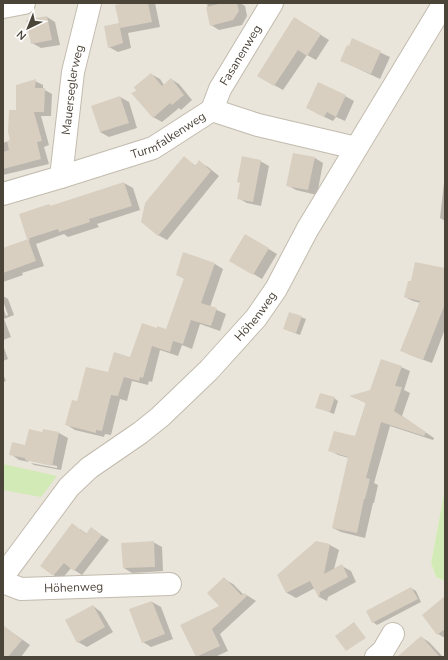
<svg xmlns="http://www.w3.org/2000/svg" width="448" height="660" font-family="'Nunito Sans',sans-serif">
<rect width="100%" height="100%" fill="#f6f3ec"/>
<!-- residential -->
<path fill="#eae5da" d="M3 3H445V488L431 563 436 577 445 581V657H3Z"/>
<!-- green -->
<g fill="#d2eab5">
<path d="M3 464 57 476 41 497 3 490Z"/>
<path d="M445 488V581L436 577 431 563Z"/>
</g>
<!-- shadow -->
<g fill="#0003">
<path d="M131 3H155L160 27 128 33 131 48 118 52 109 47 118 24Z"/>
<path d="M207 3H240L245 6 247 16 242 25 219 30 211 25Z"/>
<path d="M47 17 55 22 60 45 41 48 32 43Z"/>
<path d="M303 24 329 40 316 60 307 55 283 90 274 85Z"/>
<path d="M353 40 390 57 380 79 342 61Z"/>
<path d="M151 74 160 79 164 85 171 79 179 84 192 100 181 110 179 108 162 122 153 117 137 92Z"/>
<path d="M35 81 43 85V89L52 94 51 116H41L49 145 44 147 49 164 3 175V143L11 140 17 111Z"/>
<path d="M345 96 354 101 345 121 336 117 333 121 316 113Z"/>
<path d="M120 97 129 102 137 128 109 137 100 132Z"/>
<path d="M184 158 196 166 199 162 208 167 219 176 167 240 158 235Z"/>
<path d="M315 158 323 163 317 195 296 190 287 185Z"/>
<path d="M260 161 269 166 261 206 247 203 238 198Z"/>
<path d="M445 174V221L440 218Z"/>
<path d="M124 183 133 188 140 210 97 224 99 227 68 237 64 234 36 244 44 266 22 273 23 275 3 282V250L30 240 28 239 49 205 52 207Z"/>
<path d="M245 235 277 254 262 279 230 260Z"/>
<path d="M215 264 223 269 210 307 226 314 220 331 200 324 192 349 182 345 178 356 160 350 152 382 149 381 148 385 132 381 127 401 120 399 111 435 105 434 104 437 75 430 67 425 78 402 109 374 131 358 158 329 167 330 185 279 177 275Z"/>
<path d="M445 269V329L432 363 410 355 402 350 420 303 413 301 405 297Z"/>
<path d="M3 296 8 299 14 315 4 319 11 337 3 340V307L6 316 8 315 3 301Z"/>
<path d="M290 313 306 319 300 335 284 329Z"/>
<path d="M3 345 8 359 3 361Z"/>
<path d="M401 367 410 371 404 390 410 393 402 416 434 438 433 440 390 426 374 483 378 485 374 503H373L365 538 341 532 333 528 349 458 338 455 329 450 355 437 366 403 352 396 371 391Z"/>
<path d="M3 374 6 381 3 382Z"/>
<path d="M334 398 338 401 334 414 316 407Z"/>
<path d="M44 430 59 433 68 438 61 470 34 465 31 463 57 468V466L27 460 29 462 19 460 11 454 26 446 43 433Z"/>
<path d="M91 528 109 540 82 575 71 568 62 579 53 575 80 529 87 534Z"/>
<path d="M153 542 162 547 163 571 132 573 124 568Z"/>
<path d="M316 542 330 545 339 550 334 569 342 566 351 571 356 582 328 597 327 601 319 597 315 588 296 598 287 593 278 575Z"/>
<path d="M224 579 233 584 244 595 245 594 256 601 220 634 228 651 215 657H198L182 625 221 606Z"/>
<path d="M411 588 416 591 421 602 377 625 373 622Z"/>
<path d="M152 602 161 607 173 639 151 647 143 642Z"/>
<path d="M445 602V638L438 634Z"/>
<path d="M93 606 101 612 113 632 87 647 78 642Z"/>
<path d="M6 628 30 645 21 657H3V633Z"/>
<path d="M421 637 429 642 443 657H399Z"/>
</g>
<!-- building -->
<g fill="#d8cfc1">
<path d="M126 3H148L152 22 120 28 115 5Z"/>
<path d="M223 3H237L239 11 233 20 210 26 206 7Z"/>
<path d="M47 16 52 40 31 44 26 20Z"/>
<path d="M294 17 321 34 307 56 298 50 274 86 257 76Z"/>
<path d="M119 23 123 43 108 48 104 26Z"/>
<path d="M352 38 381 51 371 74 340 61 347 45 349 46Z"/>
<path d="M151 73 162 86 171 78 184 95 172 105 170 103 153 118 131 93 136 91 134 87Z"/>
<path d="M36 79 35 88H45L44 112H34L42 141 37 142 41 159 3 169V152L9 150 7 141 10 140 8 132 9 110H16V85Z"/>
<path d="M318 82 346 95 336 117 327 112 324 117 306 108Z"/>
<path d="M120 96 129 123 100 132 91 106Z"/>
<path d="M293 153 315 157 308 190 286 186Z"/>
<path d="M184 156 195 166 199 160 211 171 158 236 141 222 145 203Z"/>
<path d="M242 156 261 160 253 202 237 199 240 183 237 182Z"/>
<path d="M124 182 132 206 89 219 90 222 59 232 58 229 27 239 19 214 49 204 50 206Z"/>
<path d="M245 234 269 248 253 275 229 261Z"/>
<path d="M28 239 36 261 3 273V248Z"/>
<path d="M183 252 215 263 201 303 217 308 211 326 191 320 183 344 173 341 170 352 152 346 143 378 140 377 139 381 124 377 118 396 111 395 102 431 96 430V433L65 425 72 400 77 401 86 367 108 372 114 352 130 357 142 323 157 328V326L166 329 184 278 176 275Z"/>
<path d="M415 262 445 268V304L423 360 400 351 420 301 404 297 408 281H411Z"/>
<path d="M289 312 302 316 296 333 283 329Z"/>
<path d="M381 359 402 366 395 386 402 387 394 411 426 432 424 436 381 422 366 478 370 479 365 499H364L357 533 332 528 348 457 328 451 334 431 355 436 366 403 349 396 370 390Z"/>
<path d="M320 393 335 397 330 412 315 408Z"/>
<path d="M29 429 42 432 43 429 59 432 52 466 25 460V458L9 455 12 442 25 445Z"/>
<path d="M72 523 86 534 91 527 102 535 74 571 64 563 54 575H52L40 566Z"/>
<path d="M154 541 155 567 123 568 121 543Z"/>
<path d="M316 541 330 544 324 574 342 564 348 577 320 592 319 598 310 581 286 593 277 575Z"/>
<path d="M224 577 241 595 245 593 247 596 212 629 220 646 196 657 180 625 219 606 207 593Z"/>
<path d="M411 587 418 599 372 623 366 611Z"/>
<path d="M445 596V629L437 635 422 615Z"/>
<path d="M152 601 165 634 142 643 129 609Z"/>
<path d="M93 605 105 627 77 643 65 620Z"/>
<path d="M354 622 366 638 346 651 335 636Z"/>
<path d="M3 625 22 640 8 657H3Z"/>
<path d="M421 636 440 657H397Z"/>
</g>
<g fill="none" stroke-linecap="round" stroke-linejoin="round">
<defs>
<g id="minor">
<path d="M3 7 24 3"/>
<path d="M212 110 258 125 356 148"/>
<path id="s1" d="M212 110 220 89 272 3"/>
<path id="s2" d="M61 177 73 72 90 3"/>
<path id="s3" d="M3 194 61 177 153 148 212 110"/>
<path id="s4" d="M3 576 69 487 89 468 140 433 160 417 209 370 256 318 276 289 307 230 444 3"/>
<path id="s5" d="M3 582 21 589 170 584"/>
<path d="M376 657 383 651 393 634"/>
</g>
</defs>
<!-- minor casing -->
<use href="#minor" stroke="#c2bbae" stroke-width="24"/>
<!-- minor -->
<use href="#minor" stroke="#fff" stroke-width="22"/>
</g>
<g text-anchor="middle" stroke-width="4" stroke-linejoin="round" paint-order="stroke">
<!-- street labels -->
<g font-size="12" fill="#4b4439" stroke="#fff">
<text dy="4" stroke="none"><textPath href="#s1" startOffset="62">Fasanenweg</textPath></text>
<text dy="4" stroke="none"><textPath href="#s2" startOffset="88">Mauerseglerweg</textPath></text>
<text dy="4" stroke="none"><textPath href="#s3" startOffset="176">Turmfalkenweg</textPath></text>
<text dy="4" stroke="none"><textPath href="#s4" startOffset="365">Höhenweg</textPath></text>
<text dy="4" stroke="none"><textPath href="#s5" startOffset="72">Höhenweg</textPath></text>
</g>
</g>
<!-- border -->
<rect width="448" height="660" fill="none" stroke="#4b4439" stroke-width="8"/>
<!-- north arrow -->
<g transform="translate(28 28) rotate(223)" stroke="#ffffff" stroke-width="3" paint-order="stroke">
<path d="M0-3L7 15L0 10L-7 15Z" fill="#4b4439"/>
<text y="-6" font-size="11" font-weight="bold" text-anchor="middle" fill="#4b4439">N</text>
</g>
</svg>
